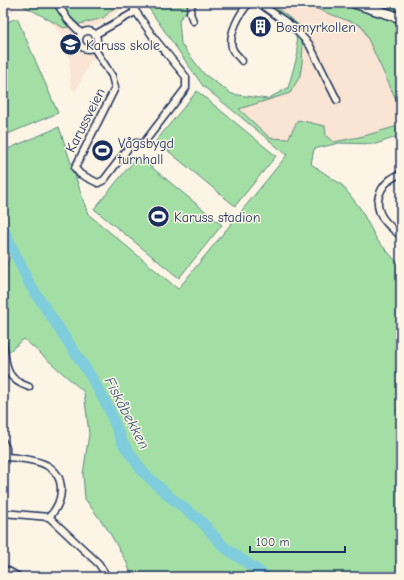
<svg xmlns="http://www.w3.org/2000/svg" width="404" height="580" font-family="'Comic Neue',sans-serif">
<rect width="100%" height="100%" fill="#fcf5e5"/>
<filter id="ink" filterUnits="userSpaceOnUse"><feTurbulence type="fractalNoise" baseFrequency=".025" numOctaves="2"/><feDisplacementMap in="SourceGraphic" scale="8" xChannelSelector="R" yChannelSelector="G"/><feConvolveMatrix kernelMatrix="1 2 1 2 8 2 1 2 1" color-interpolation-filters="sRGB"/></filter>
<g filter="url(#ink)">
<!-- built -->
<g fill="#fae4d3">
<path d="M3 3H17V7L3 20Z"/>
<path d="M18 3H52L77 32 76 42 79 48 96 56V61L91 60 75 92 71 88 69 55 61 35 45 15Z"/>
<path d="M59 3H120L121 5 120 10 97 26H85L77 24Z"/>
<path d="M270 3H301L362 26 400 108 401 125 364 136 334 142 326 136 288 139 270 138 239 108 290 93 300 76 303 41 299 25Z"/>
</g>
<!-- green -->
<g fill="#a3dfa5" stroke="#5f8782">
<path d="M19 3H119L103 18 64 28Z"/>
<path d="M145 3H193L179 20 181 44 204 74 232 94 267 99 288 88 298 53 295 29 261 8 245 3H270L299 25 303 41 302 63 300 76 290 93 239 109 270 138 288 139 298 120 325 126 326 136 334 142 364 136 401 125V133L399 136 376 144 339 143 314 149 311 164 342 185 360 208 377 240 397 262 401 264V577H132L127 563 108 530 85 499 83 474 89 434 84 392 24 339 6 354 3 345V274L11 254 3 250V151L59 127 88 214 178 289 287 155 203 86Z"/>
<path d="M301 3H401L399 67 401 115 400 108 362 26Z"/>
<path d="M17 18 58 113 3 136V24Z"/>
<path d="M197 91 276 156 235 206 156 141Z"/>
<path d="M138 156 222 225 179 278 94 209Z"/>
</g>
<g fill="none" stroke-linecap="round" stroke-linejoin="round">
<!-- river -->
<path stroke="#7fccdd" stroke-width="11" d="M3 228 30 285 90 375 108 407 122 442 143 472 170 497 200 520 224 547 267 577"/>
<defs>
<g id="street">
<path d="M57 3 68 20 81 33"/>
<path d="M192 3 190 13 193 21"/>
<path d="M259 3 293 27 309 44 337 100"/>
<circle cx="88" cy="40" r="9"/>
<path d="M96 34 135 12"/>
<path d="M94 48 112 76 115 88 75 168 80 174 98 183 104 180 129 147 136 143 143 144 186 88V77L154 38 130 3"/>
<path d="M242 61C239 56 234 54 232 48 228 34 240 13 249 3"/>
<path d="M401 174C385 179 373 196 380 213 384 223 394 230 401 236"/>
<path d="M3 342C7 365 3 378 29 387"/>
<path d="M3 442 6 448V457"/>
<path d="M3 457C13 457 37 460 46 465 67 476 64 502 49 517"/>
<path d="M3 513 49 517 99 564 107 577"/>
<path d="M3 568 19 577"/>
</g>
<path id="secondary" d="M354 3 401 18"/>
</defs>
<!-- street casing -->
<use href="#street" stroke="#1b2f5e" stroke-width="9"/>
<!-- secondary casing -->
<use href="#secondary" stroke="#1b2f5e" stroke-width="12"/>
<!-- street -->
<use href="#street" stroke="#fcf5e5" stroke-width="6"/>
<!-- secondary -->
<use href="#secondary" stroke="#fcf5e5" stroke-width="9"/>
</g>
</g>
<!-- icons -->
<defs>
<symbol id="building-disc" viewBox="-11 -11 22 22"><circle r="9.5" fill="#1b2f5e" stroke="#fcf5e5"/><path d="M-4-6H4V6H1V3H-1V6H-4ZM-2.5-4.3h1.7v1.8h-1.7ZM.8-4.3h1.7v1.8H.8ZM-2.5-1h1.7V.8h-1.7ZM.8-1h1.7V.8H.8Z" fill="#fff"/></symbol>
<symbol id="school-disc" viewBox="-11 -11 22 22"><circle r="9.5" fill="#1b2f5e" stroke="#fcf5e5"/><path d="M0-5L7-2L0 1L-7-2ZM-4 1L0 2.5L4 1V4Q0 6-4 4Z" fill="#fff"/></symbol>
<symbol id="stadium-disc" viewBox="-11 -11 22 22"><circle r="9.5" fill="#1b2f5e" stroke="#fcf5e5"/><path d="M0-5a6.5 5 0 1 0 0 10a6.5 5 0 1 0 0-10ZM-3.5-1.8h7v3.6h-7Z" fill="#fff"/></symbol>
</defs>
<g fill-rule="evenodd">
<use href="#building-disc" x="248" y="14" width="25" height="25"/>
<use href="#school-disc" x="58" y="32" width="25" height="25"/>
<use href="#stadium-disc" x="90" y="138" width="25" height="25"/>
<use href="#stadium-disc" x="146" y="204" width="25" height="25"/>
</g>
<g text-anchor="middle" stroke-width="3" stroke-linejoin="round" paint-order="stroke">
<!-- poi labels -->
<g font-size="14" fill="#1b2f5e" stroke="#fcf5e5" text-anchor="start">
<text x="276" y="32">Bosmyrkollen</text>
<text x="86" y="50">Karuss skole</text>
<text x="118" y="148">Vågsbygd<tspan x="118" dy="16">turnhall</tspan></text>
<text x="174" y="222">Karuss stadion</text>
</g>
<!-- street labels -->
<g font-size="14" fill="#1b2f5e" stroke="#fcf5e5">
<text transform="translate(85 120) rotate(-63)" y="5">Karussveien</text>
</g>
<!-- water labels -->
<g font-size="15" font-style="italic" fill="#34567e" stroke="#fcf5e5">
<text transform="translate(127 413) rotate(62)" y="5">Fiskåbekken</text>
</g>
</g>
<!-- margin -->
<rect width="404" height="580" fill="none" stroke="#fcf5e5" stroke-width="16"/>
<rect x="8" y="8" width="388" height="564" fill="none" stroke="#1b2f5e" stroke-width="1.5" filter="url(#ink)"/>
<!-- scale -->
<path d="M250 546v6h95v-6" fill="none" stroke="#1b2f5e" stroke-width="2"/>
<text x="256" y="546" font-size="12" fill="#1b2f5e" stroke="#fcf5e5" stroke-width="3" paint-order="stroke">100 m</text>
</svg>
